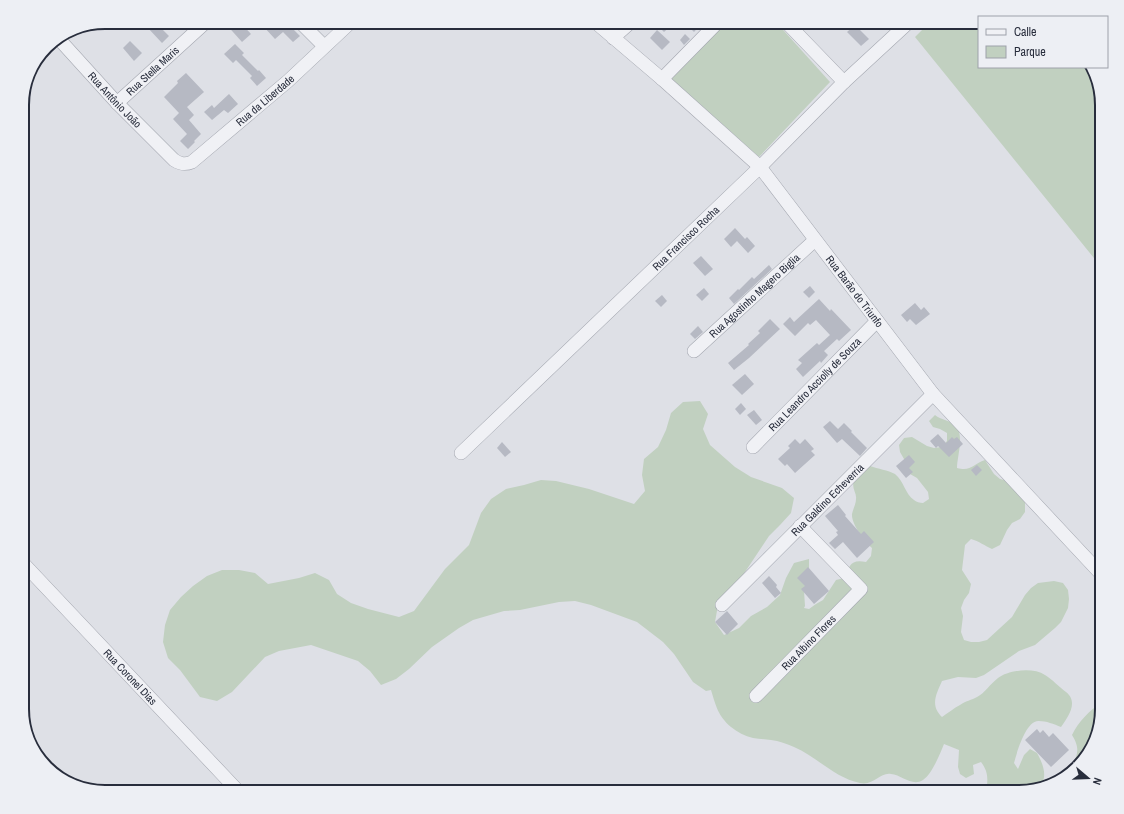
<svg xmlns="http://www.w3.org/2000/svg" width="1124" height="814" font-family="'Archivo Narrow',sans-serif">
<rect width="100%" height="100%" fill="#dee0e6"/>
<!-- green -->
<g fill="#c1d0c0">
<path d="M724 22H776L830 82 759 157 669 77Z"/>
<path d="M930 22H979V67H1093V68L1102 104V268L915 37Z"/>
<path d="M700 401 708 414 703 429 710 445 735 467 751 477 782 488 794 498 791 513 780 525 769 536 741 578 718 605 715 622 724 635 739 628 751 616 767 607 780 595 786 578 794 563 809 559V575L804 591 805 606 804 608 809 609 816 604 823 600 836 580 844 578C850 566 850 559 866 562L871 556 872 548C865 542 851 524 852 514 853 509 856 504 856 499 857 493 851 488 854 481 857 477 866 470 870 466 878 469 888 470 895 474 904 481 905 494 914 500 916 502 920 503 923 503L929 499 928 492 917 478 910 474 904 459 900 452 899 445 904 438 912 437 927 446 934 448 942 447 947 441V433L940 429 933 427 929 421 935 415C941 420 949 420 955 425 965 434 957 457 957 468 971 472 973 464 985 460L994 474 1000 479 1008 481 1023 495 1025 503V512L1020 519 1012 523 1007 530 1000 545 992 549C985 546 979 541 971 539L965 545 962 570 971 584 969 593 964 600 961 608 963 616 961 632 964 640 971 642H979L987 640 1012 617 1025 595 1031 588 1038 583 1054 581 1063 583 1068 590 1069 599 1068 608 1061 622 1055 628 1035 645 1019 651 984 675 976 678 958 677 942 681C936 695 930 705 942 717 948 713 954 708 960 705 965 701 972 700 977 697 985 693 990 684 998 678 1009 670 1033 667 1045 675 1052 679 1059 687 1066 692 1079 702 1068 717 1061 727 1054 724 1046 721 1039 721 1026 720 1017 752 1014 763L1018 769 1024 755 1030 749 1037 753C1042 762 1048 775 1041 785 1034 794 989 792 977 792L987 785C988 776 987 770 981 762L973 765 974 774 966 778 960 774 958 767 959 750 944 744C940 754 932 774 923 780 912 787 902 775 891 774 880 772 874 786 860 783 835 778 817 757 794 747 787 744 779 741 771 740 765 739 759 739 753 738 745 736 737 732 731 727 718 716 716 706 711 690L706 691 693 682 674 654 663 642 637 622 591 605 575 601 559 602 520 610 504 611 473 620 459 628 432 647 409 669 396 679 381 685 370 671 358 661 311 645 279 651 265 657 232 692 217 701 200 697 180 670 168 658 163 642 165 625 170 610 181 597 193 586 207 576 222 570H239L255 573 268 584 299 578 315 573 329 580 337 594 351 603 368 609 399 617 414 611 445 569 469 545 481 513 491 499 506 489 524 485 541 480 556 481 589 489 634 504 645 491 642 475 644 459 658 447 666 430 671 413 683 402Z"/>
<path d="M1102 702V710L1085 759 1070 772 1069 771C1076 757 1082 751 1072 735 1078 722 1090 710 1102 702Z"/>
</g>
<!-- building -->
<g fill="#b6b9c3">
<path d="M153 22H164L159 26 169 36 162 43 147 27Z"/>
<path d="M224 22H240L251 34 242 42Z"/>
<path d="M268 22H292V23L290 26 300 36 293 42 283 32 275 39 263 26Z"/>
<path d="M654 22H675L664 32Z"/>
<path d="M684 22H703L694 32Z"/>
<path d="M855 25 869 39 861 46 847 32Z"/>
<path d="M657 30 670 42 662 50 650 38Z"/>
<path d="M685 34 690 39 684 45 680 40Z"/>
<path d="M130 41 142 53 134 61 123 48Z"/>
<path d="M235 44 244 53 242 55 258 71 259 70 266 78 257 86 250 78 252 76 236 60 233 63 224 54Z"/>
<path d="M186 73 204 92 187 107 194 115 189 120 201 134 194 141 195 142 188 149 180 141 187 134 173 119 179 113 164 97 178 83 177 81Z"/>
<path d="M229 94 238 104 228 113 224 110 212 120 204 112 212 105 214 108Z"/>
<path d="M735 228 745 239 747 237 755 246 748 253 737 241 731 247 724 239Z"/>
<path d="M701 256 713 269 705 276 693 263Z"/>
<path d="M769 265 772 269 734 304 729 298 738 289 739 290 752 277 754 279Z"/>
<path d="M810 286 815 292 809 298 803 292Z"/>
<path d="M704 288 709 294 702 301 696 295Z"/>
<path d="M662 295 667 301 661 307 655 301Z"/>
<path d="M819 299 830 311 831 309 851 330 839 341 837 339 824 351 828 355 821 363 820 361 803 377 796 369 802 363 798 360 817 343 819 345 830 335 816 320 810 325 808 323 795 336 783 324 790 317 794 322Z"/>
<path d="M915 303 921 310 924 307 930 314 916 325 910 319 907 322 901 315Z"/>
<path d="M770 319 780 329 749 358 734 370 728 363 749 345 748 344 760 333 758 331Z"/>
<path d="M698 326 703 332 695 339 690 334Z"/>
<path d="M745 374 754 384 742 395 732 385Z"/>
<path d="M741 403 746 409 740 415 735 409Z"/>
<path d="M754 410 762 420 756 425 747 415Z"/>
<path d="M830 421 838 429 844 423 852 431 851 432 867 448 860 456 842 439 837 443 823 427Z"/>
<path d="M938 434 946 443 952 437 954 439 957 437 963 444 949 457 938 446 936 448 930 441Z"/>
<path d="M795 439 800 444 805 439 814 449 811 451 815 455 795 473 787 464 785 466 778 459 790 448 788 446Z"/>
<path d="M502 442 511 452 505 457 497 448Z"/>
<path d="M909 455 915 462 909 468 913 472 906 478 896 466Z"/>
<path d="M977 465 982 470 976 476 971 470Z"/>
<path d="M838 505 846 515 845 516 861 534 864 531 874 542 857 558 843 542 835 549 829 543 838 535 836 532 838 531 825 516Z"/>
<path d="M808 567 829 591 814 604 801 589 805 586 797 578Z"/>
<path d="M769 576 777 585 776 587 781 593 775 598 762 583Z"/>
<path d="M727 611 738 624 727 635 715 622Z"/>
<path d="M1037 729 1040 733 1043 730 1049 737 1053 733 1069 750 1051 767 1025 740Z"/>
</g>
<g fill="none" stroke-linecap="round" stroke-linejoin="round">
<defs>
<g id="minor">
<path d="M300 22 324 46"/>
<path id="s1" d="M595 22 662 79 760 167 933 394 1102 575"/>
<path d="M786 22 844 82"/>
<path id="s2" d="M58 38 117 103 174 160C180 164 185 165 192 162L288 81 351 22"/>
<path d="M613 38 631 22"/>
<path d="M662 79 718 22"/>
<path id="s3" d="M117 103 206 22"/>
<path id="s4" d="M694 351 815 240"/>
<path id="s5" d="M753 447 877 321"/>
<path id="s6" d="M461 453 760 167 844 82 909 22"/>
<path id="s7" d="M22 562 239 792"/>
<path id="s8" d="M722 605 933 394"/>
<path id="s9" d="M756 696 861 589 800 526"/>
</g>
</defs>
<!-- minor casing -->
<use href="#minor" stroke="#a4a7b0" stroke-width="14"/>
<!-- minor -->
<use href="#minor" stroke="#f0f1f5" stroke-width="13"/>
</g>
<g text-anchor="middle" stroke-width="3" stroke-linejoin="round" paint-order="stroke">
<!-- street labels -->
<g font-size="11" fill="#282d3c" stroke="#edeff4">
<text dy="4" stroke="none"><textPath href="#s3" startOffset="48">Rua Stella Maris</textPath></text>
<text dy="4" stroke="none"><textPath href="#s2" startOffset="84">Rua Antônio João</textPath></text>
<text dy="4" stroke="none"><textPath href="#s2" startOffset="283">Rua da Liberdade</textPath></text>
<text dy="4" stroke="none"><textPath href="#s6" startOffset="311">Rua Francisco Rocha</textPath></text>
<text dy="4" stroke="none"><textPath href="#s1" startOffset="376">Rua Barão do Triunfo</textPath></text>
<text dy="4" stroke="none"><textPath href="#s4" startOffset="82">Rua Agostinho Magero Biglia</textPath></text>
<text dy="4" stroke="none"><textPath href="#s5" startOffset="88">Rua Leandro Acciolly de Souza</textPath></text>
<text dy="4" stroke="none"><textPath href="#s8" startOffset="149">Rua Galdino Echeverria</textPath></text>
<text dy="4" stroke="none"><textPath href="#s9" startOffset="75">Rua Albino Flores</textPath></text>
<text dy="4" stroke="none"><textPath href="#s7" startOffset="158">Rua Coronel Dias</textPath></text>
</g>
</g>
<!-- crop -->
<path d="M0 0H1124V814H0ZM105 29H1019A76 76 0 0 1 1095 105V709A76 76 0 0 1 1019 785H105A76 76 0 0 1 29 709V105A76 76 0 0 1 105 29Z" fill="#edeff4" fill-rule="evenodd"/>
<path fill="none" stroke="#282d3c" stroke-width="2" d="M105 29H1019A76 76 0 0 1 1095 105V709A76 76 0 0 1 1019 785H105A76 76 0 0 1 29 709V105A76 76 0 0 1 105 29Z"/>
<!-- legend -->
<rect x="978" y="16" width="130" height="52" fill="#edeff4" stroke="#9ea1aa"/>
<rect x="986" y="29" width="20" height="6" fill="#f0f1f5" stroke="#9ea1aa"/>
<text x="1014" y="36" font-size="12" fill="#282d3c">Calle</text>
<rect x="986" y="46" width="20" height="12" fill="#c1d0c0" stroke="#9ea1aa"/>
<text x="1014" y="56" font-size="12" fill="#282d3c">Parque</text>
<!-- north arrow -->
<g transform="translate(1088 778) rotate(109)" stroke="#edeff4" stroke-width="3" paint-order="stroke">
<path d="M0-3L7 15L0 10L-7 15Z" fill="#282d3c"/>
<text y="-6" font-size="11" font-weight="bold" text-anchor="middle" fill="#282d3c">N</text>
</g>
</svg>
